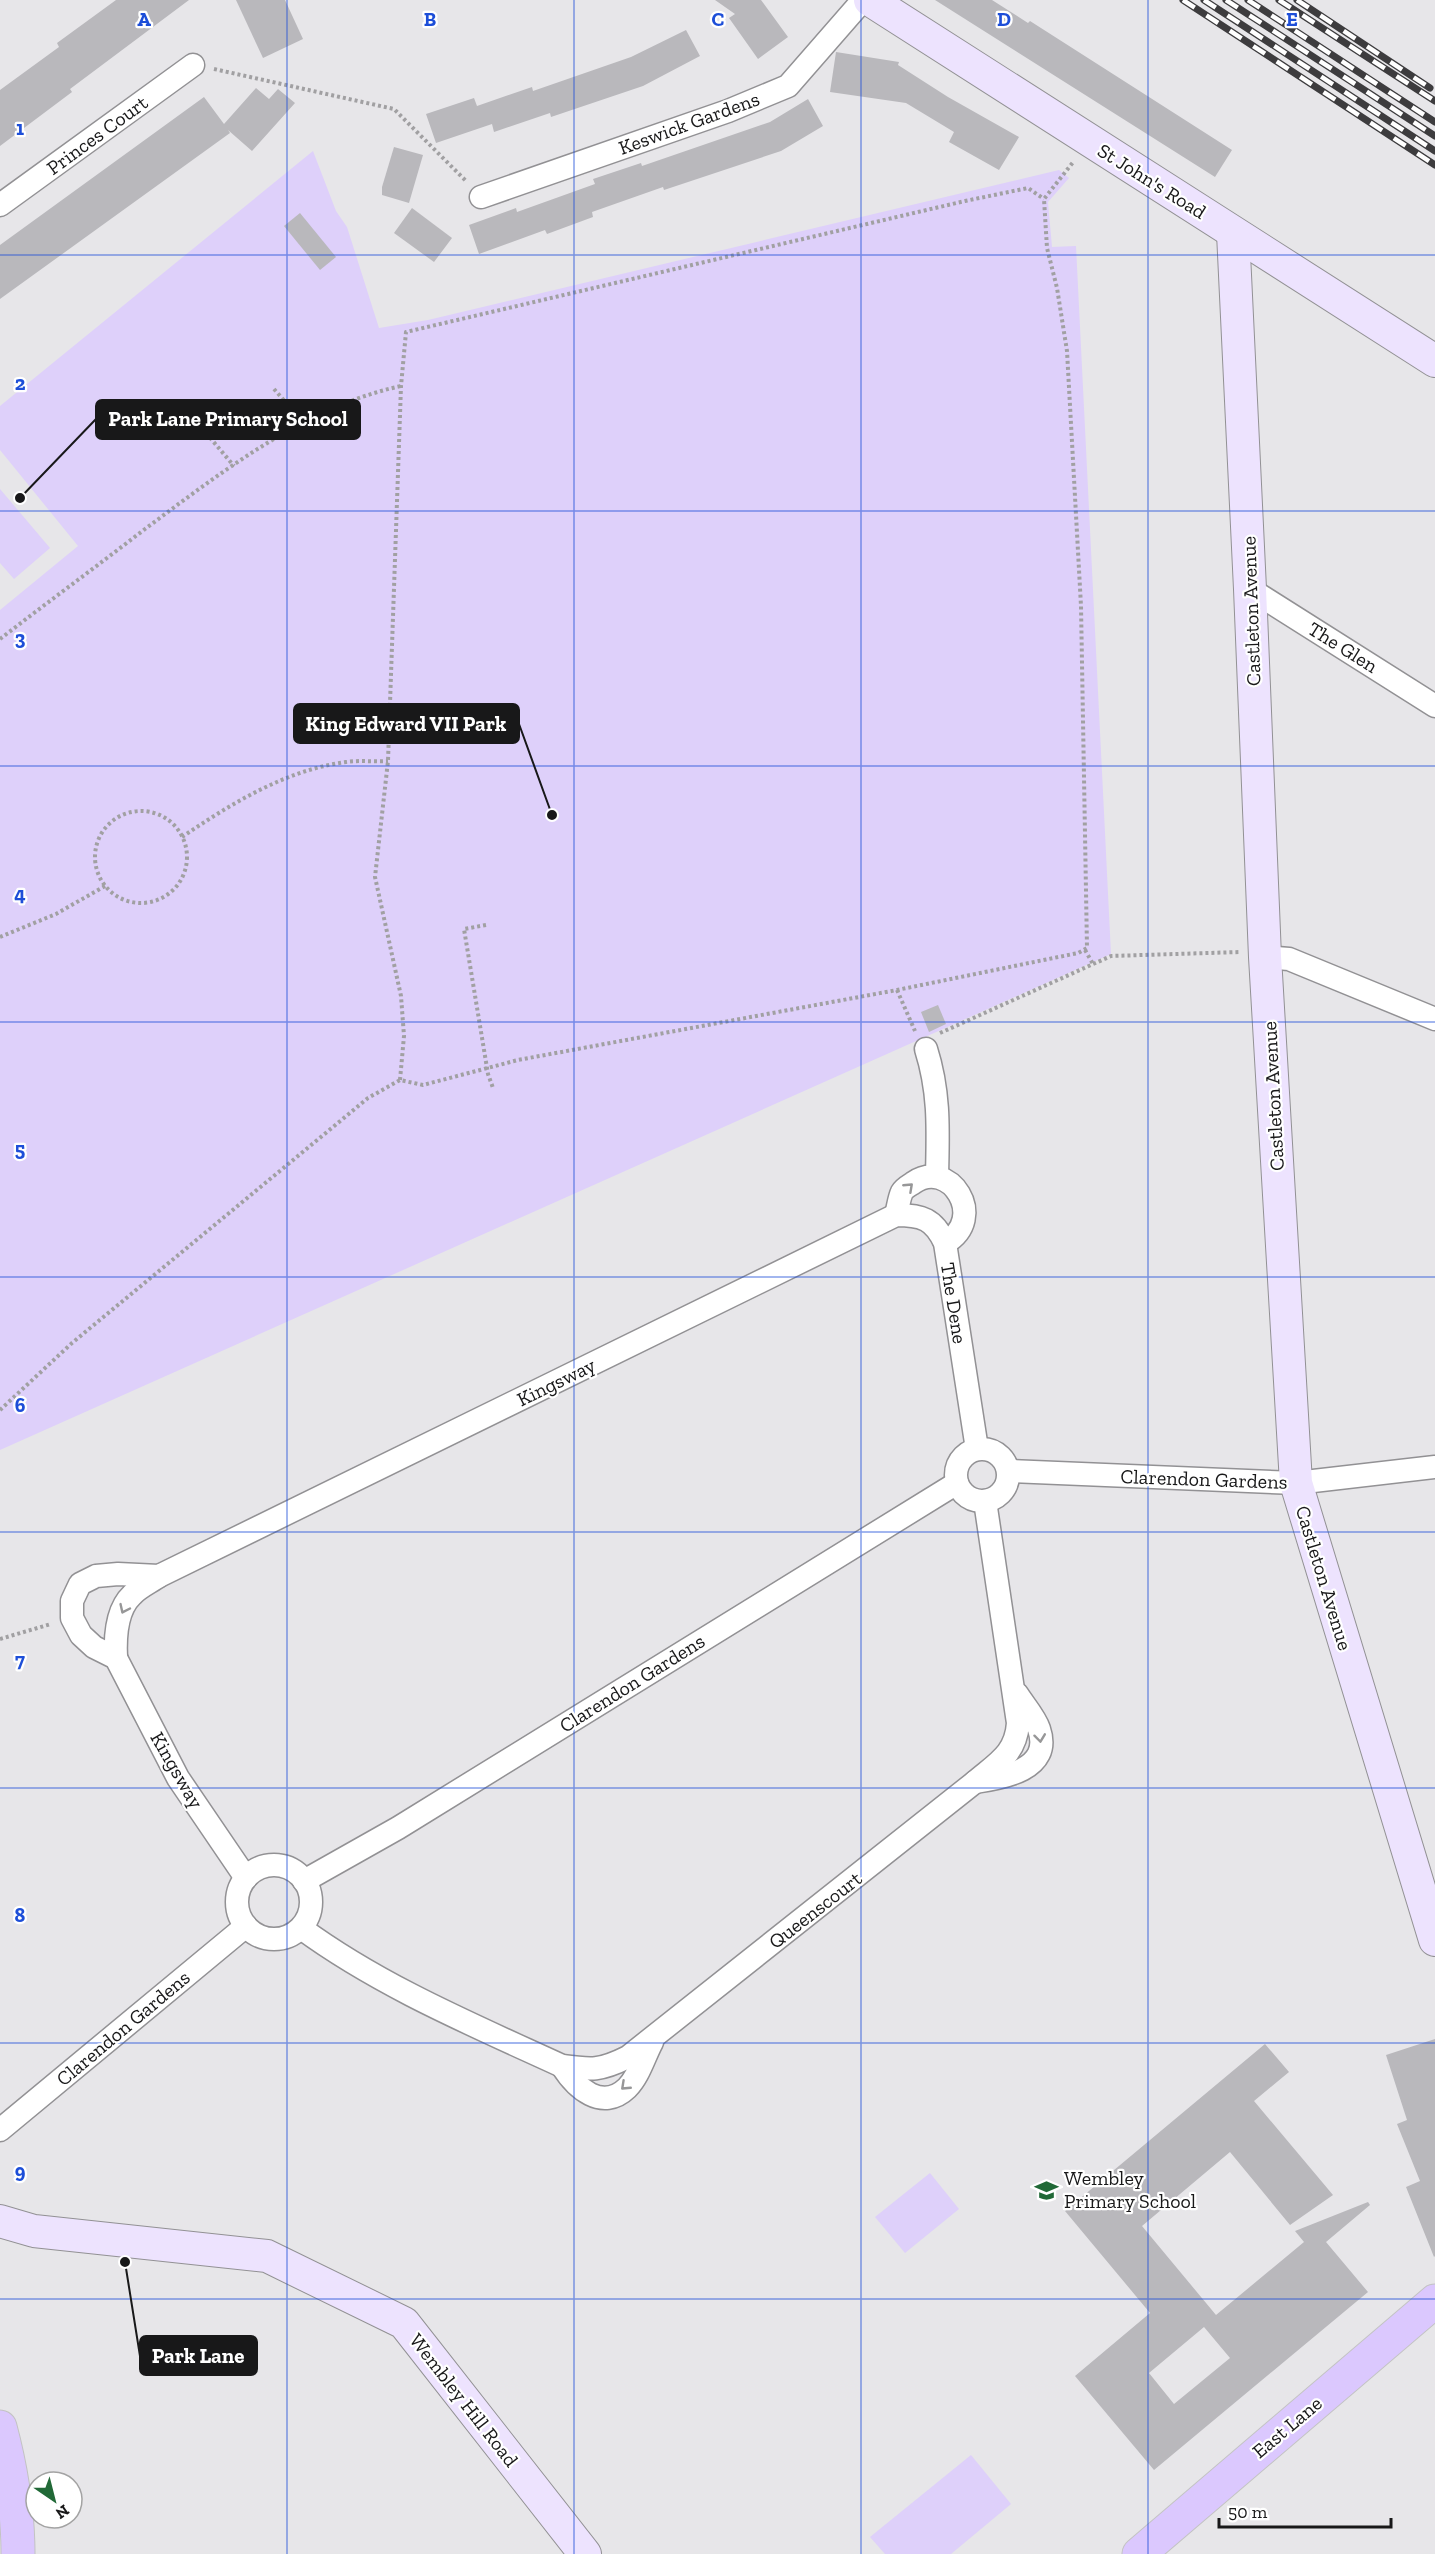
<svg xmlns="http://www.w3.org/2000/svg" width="1435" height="2554" font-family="'Zilla Slab',serif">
<rect width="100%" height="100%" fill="#e7e6e9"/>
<!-- green -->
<g fill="#ded0fa">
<path d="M313 151 336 211 347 227 379 328 428 320 1059 170 1069 178 1048 202 1052 247 1076 246 1111 954 0 1450V610L78 546 0 450V406Z"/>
<path d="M0 489 50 548 14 579 0 563Z"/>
<path d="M930 2173 959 2209 905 2253 875 2217Z"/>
<path d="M971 2455 1011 2504 951 2554H885L870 2537Z"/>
</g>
<!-- building -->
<g fill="#b9b8bc" fill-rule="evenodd">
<path d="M116 0H189L70 89 72 92 0 146V90L59 47 57 43Z"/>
<path d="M236 0H285L303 39 263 58Z"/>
<path d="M715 0H761L788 37 758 59 729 18 735 14Z"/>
<path d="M935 0H992L1028 23 1030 21 1232 150 1215 177Z"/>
<path d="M686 30 700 56 643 86 551 117 550 113 494 132 492 124 436 143 426 114 474 98 477 106 532 87 533 91 631 57Z"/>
<path d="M836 52 899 62 898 65 948 97 1019 137 999 170 949 142 954 132 906 103 830 92Z"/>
<path d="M256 88 269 99 278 89 295 103 252 151 228 130 230 133 0 299V245L204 97 224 124Z"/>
<path d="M808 99 823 126 781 151 664 190 663 187 592 212 593 217 547 234 545 230 479 254 469 225 516 208 517 212 595 184 593 179 641 163 642 166 770 122Z"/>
<path d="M394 147 423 155 409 203 382 195V187Z"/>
<path d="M412 208 452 238 434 262 394 233Z"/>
<path d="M300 213 336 257 320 270 284 226Z"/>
<path d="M938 1005 946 1024 929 1032 921 1012Z"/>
<path d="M1435 2039V2256L1434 2257 1406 2187 1420 2181 1397 2124 1407 2120 1386 2055Z"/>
<path d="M1265 2044 1289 2072 1254 2101 1333 2195 1290 2225 1230 2152 1142 2226 1216 2315 1304 2242 1295 2231 1368 2202 1370 2205 1326 2242 1368 2292 1154 2470 1075 2376 1150 2313 1065 2211ZM1204 2327 1230 2358 1174 2404 1149 2373Z"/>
</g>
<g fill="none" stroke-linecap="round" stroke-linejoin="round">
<defs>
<g id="street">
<path d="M481 197 728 111 788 86 863 0"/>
<path d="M0 205 193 65"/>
<path d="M1250 589 1435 706"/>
<path d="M1265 957 1289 959 1435 1019"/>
<path d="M926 1049C940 1093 938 1131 937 1176"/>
<path d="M896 1215C898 1208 899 1198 902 1192 904 1188 910 1185 913 1183 949 1157 989 1218 945 1243"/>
<circle cx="982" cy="1475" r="26"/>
<path d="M1009 1471 1296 1483 1435 1467"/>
<path d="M116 1658C115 1638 116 1610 132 1595 139 1587 151 1582 159 1576"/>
<path d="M975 1782C1002 1778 1053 1770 1039 1729 1035 1717 1024 1705 1017 1694"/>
<circle cx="274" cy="1902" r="37"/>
<path d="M246 1878 178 1778 116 1658 94 1647 81 1635 72 1618V1601L80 1584 96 1576 118 1574 159 1576 896 1215C922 1215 934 1219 945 1243L977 1449"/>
<path d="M304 1881 398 1828 957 1483"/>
<path d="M301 1928C380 1986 473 2025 562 2066 592 2070 600 2071 628 2057L975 1782C997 1763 1016 1754 1018 1723L985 1501"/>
<path d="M562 2066C576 2088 602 2112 627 2088 639 2076 644 2057 652 2042"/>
<path d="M0 2130 246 1926"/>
</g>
<g id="secondary">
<path d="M870 0 1435 361"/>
<path d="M1233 233 1250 589 1265 957 1296 1483 1435 1940"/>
<path d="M0 2221 34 2231 267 2256 404 2323 585 2554"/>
</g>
<g id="primary">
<path d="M0 2427C11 2468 18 2512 18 2554"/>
<path d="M1139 2554 1435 2301"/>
</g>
</defs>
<!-- street casing -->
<use href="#street" stroke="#929194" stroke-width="25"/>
<!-- secondary casing -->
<use href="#secondary" stroke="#929194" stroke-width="34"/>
<!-- primary casing -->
<use href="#primary" stroke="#c3c3c3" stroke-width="35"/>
<!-- path -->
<g stroke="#a1a0a2" stroke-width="4" stroke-dasharray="3 3" stroke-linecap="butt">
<path d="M214 69 394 109 466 181"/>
<path d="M274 389 303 422"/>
<path d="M206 433 234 466"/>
<path d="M0 639C48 602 97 566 145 529 223 471 305 407 401 386"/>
<circle cx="141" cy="857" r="46"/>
<path d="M182 837C232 803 286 770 346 762 360 760 374 762 388 761"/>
<path d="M486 925 464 929 488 1074 493 1088"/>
<path d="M0 937 56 914 105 886"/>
<path d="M1085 950 1093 964"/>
<path d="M897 990 915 1031"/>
<path d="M940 1033 1111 956 1240 952"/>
<path d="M400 1080 404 1036 401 996 375 877 388 761 401 386 406 332 965 201 1028 188 1044 199"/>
<path d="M0 1410 72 1343 368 1098 400 1080 423 1085 518 1060 897 990 1078 953 1087 948 1081 606 1067 351 1057 288 1047 248 1044 199 1074 161"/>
<path d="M0 1639 51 1624"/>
</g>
<!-- street -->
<use href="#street" stroke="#fff" stroke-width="22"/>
<!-- secondary -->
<use href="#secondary" stroke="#ede3fe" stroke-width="32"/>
<!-- primary -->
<use href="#primary" stroke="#dbc8fe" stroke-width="33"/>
<defs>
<g id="rail">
<path d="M1183 0 1435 165"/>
<path d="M1204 0 1435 151"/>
<path d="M1226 0 1435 136"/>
<path d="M1248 0 1435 122"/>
<path d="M1279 0 1435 101"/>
<path d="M1297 0 1430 88"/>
</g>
</defs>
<!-- rail casing -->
<use href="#rail" stroke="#3d3c3e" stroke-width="7"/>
<!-- rail -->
<use href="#rail" stroke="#fff" stroke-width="4.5" stroke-dasharray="14" stroke-linecap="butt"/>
</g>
<!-- one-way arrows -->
<defs><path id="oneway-chevron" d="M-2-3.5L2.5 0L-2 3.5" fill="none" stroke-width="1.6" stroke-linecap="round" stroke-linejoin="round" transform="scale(1.5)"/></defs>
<g stroke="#979798">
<use href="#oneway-chevron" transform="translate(909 1187) rotate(-43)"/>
<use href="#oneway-chevron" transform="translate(124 1609) rotate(115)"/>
<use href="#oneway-chevron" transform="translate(1040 1738) rotate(83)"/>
<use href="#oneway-chevron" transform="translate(625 2086) rotate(137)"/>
</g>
<!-- grid -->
<path fill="none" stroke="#1d4ed8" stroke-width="1.5" stroke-opacity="0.55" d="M287 0V2554M574 0V2554M861 0V2554M1148 0V2554M0 255H1435M0 511H1435M0 766H1435M0 1022H1435M0 1277H1435M0 1532H1435M0 1788H1435M0 2043H1435M0 2299H1435"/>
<!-- icons -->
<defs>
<symbol id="school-bare" viewBox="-9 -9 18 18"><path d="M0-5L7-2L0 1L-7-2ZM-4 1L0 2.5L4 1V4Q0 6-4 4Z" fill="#216937" stroke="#fff" stroke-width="2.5" paint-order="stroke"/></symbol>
</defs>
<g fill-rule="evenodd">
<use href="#school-bare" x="1030" y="2174" width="33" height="33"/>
</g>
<g text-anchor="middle" stroke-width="4.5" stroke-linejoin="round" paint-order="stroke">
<!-- street labels -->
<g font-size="20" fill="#181819" stroke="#fff">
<text transform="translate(689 123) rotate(-20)" y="7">Keswick Gardens</text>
<text transform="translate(97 135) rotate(-36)" y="7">Princes Court</text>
<text transform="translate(1152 181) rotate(32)" y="7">St John's Road</text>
<text transform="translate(1251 611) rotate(-92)" y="7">Castleton Avenue</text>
<text transform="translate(1343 647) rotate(32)" y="7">The Glen</text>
<text transform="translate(1273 1096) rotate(-93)" y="7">Castleton Avenue</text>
<text transform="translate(954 1303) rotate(81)" y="7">The Dene</text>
<text transform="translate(556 1382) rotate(-26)" y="7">Kingsway</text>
<text transform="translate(1204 1479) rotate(2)" y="7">Clarendon Gardens</text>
<text transform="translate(1324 1578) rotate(73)" y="7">Castleton Avenue</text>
<text transform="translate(632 1683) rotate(-32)" y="7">Clarendon Gardens</text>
<text transform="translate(177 1770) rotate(60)" y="7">Kingsway</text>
<text transform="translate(815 1910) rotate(-38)" y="7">Queenscourt</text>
<text transform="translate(123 2028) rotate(-40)" y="7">Clarendon Gardens</text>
<text transform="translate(464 2400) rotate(52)" y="7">Wembley Hill Road</text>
<text transform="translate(1287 2427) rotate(-40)" y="7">East Lane</text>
</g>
<!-- poi labels -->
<g font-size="20" fill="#181819" stroke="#fff" text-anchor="start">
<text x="1064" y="2185">Wembley<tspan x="1064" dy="23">Primary School</tspan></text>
</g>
</g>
<g font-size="20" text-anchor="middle" font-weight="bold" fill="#1d4ed8" stroke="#fff" stroke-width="4.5" stroke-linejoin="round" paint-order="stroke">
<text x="144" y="26">A</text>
<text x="430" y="26">B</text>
<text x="718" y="26">C</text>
<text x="1004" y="26">D</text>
<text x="1292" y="26">E</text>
<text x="20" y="135">1</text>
<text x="20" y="390">2</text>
<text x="20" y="645">3</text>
<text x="20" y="901">4</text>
<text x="20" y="1156">5</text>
<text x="20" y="1412">6</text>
<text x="20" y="1667">7</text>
<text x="20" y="1922">8</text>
<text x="20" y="2178">9</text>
</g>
<!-- callouts -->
<path fill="none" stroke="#181819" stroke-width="2" d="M20 498L96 419M552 815L519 724M125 2262L140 2356"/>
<g fill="#181819" stroke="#fff" stroke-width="2">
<circle cx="20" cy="498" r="6"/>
<circle cx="552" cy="815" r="6"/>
<circle cx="125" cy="2262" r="6"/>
</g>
<g fill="#181819" stroke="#181819" stroke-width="2">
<rect x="96" y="400" width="264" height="39" rx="6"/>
<rect x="294" y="704" width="225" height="39" rx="6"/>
<rect x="140" y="2336" width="117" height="39" rx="6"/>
</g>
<g font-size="21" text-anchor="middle" font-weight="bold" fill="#fff">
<text x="228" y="426">Park Lane Primary School</text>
<text x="406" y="731">King Edward VII Park</text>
<text x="198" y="2363">Park Lane</text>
</g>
<!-- north arrow -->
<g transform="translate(54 2500) rotate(145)"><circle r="28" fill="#ffffff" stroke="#a3a3a3" stroke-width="1.5"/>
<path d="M0-4.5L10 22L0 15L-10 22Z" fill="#216937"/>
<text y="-9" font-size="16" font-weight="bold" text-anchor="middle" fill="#181819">N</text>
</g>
<!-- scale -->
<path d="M1219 2518v9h172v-9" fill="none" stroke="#181819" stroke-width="3"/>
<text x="1228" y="2518" font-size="18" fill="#181819" stroke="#ffffff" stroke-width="4.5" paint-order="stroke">50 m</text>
</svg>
